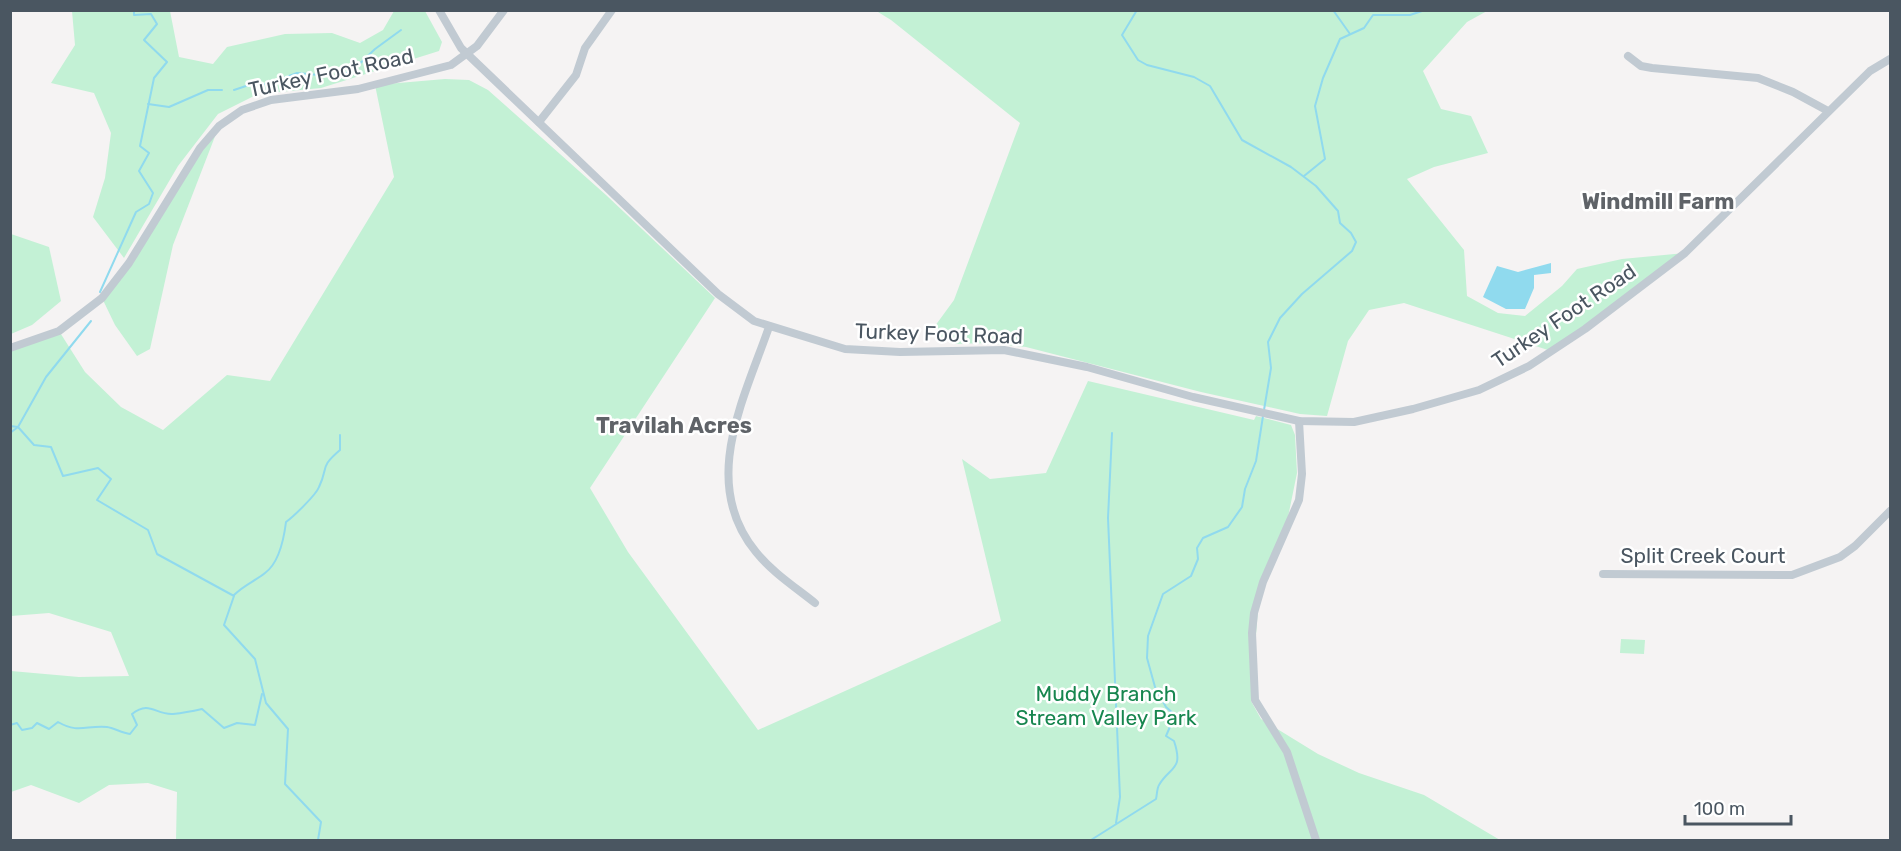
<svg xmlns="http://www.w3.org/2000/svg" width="1901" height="851" font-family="Rubik,sans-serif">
<rect width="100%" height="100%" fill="#f5f3f3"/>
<!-- green -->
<g fill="#c3f1d5">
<path d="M866 10 1487 11 1467 22 1423 71 1441 109 1471 116 1488 153 1434 167 1407 179 1464 250 1467 296 1498 313 1525 316 1562 286 1577 269 1622 259 1685 253 1551 351 1404 303 1369 310 1348 341 1327 416 1300 414 1201 392 1026 347 989 343 952 344 946 338H940L942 334 935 326 954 300 1020 123 891 20 878 12Z"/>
<path d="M72 11H170L179 57 213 64 227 47 285 34 332 33 360 43 383 30 394 11H425L442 42 439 51 321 88 258 94 218 114 178 166 124 258 93 217 105 178 111 133 94 93 51 83 75 45Z"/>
<path d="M445 79 469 80 488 90 606 195 715 298 590 488 628 552 758 730 1001 621 962 459 990 479 1046 473 1088 381 1254 420 1256 416 1291 425 1295 435 1297 473 1287 522 1260 583 1251 701 1261 719 1318 754 1359 773 1424 795 1500 840H176L177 792 148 783 109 785 79 803 31 785 11 792V671L79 677 129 676 111 632 49 613 11 616V348L59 331 85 372 121 407 163 430 227 375 270 381 394 177 375 85Z"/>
<path d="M219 126 173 245 150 349 137 356 115 325 102 298Z"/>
<path d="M11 234 49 247 61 301 32 325 11 334Z"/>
<path d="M1621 639 1645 640 1644 654 1620 653Z"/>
</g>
<!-- water -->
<path fill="#90daee" d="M1551 263V273L1534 275V288L1525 309H1506L1483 297 1497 266 1518 272Z"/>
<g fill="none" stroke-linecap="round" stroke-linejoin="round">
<!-- stream -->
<g stroke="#90daee" stroke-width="2">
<path d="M1137 10 1122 35 1138 60 1147 65 1194 77 1210 86 1242 140 1291 167 1316 186 1338 211 1340 223 1351 233 1356 242 1352 251 1302 294 1280 318 1268 342 1271 368 1264 410"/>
<path d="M1333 10 1350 34"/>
<path d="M341 74 351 72 375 49 401 30"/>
<path d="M234 90 249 85 268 84 297 73 329 76"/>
<path d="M148 104 169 107 208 90H222"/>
<path d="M1304 176 1325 159 1315 106 1323 78 1340 39 1364 28 1373 15H1410L1425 10"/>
<path d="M100 292 136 212 149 204 153 193 139 171 149 153 140 146 154 78 167 62 144 40 157 24 151 14 134 15V10"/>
<path d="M10 426 18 427 34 445 51 447 63 476 98 468 111 479 97 500 148 530 157 554 234 596 224 625 255 659 266 703 288 729 285 784 321 822 318 840"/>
<path d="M10 433 18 427 46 377 91 321"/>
<path d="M1112 433 1108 518 1120 797 1116 823"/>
<path d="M234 595C244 585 255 581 265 573 279 563 284 538 286 522 293 517 316 495 319 487 329 466 319 468 340 450V435"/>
<path d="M10 725 17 723 22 730 32 728 37 723 49 729 58 722C79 734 86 725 107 727 114 728 122 733 130 734L137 725 132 714C150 700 155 715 173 714 182 713 193 711 202 709L224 728 237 723 255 725 262 694"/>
<path d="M1091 840 1156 799C1157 795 1157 788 1159 785 1170 766 1184 771 1174 741L1166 736 1175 715 1166 707 1155 687 1147 658 1148 636 1163 594 1191 576 1198 559 1197 548 1203 538 1228 527 1242 507 1245 489 1256 461 1263 416"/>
</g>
<!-- minor -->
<g stroke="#c1cad2" stroke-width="8">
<path d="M439 10 461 48 718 294 754 321 845 349 900 352 1004 350 1087 367 1193 397 1299 421 1354 422 1413 409 1479 390 1529 366 1585 329 1685 253 1870 71 1890 59"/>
<path d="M1628 56 1641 66 1652 68 1758 78 1793 92 1828 111"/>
<path d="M539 122 576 75 585 48 612 10"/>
<path d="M769 327C744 399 699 483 756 552 772 572 795 587 815 603"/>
<path d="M10 348 59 331 102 298 129 263 200 148 219 126 242 110 271 100 358 89 451 65 477 46 504 10"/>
<path d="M1299 421 1302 474 1299 500 1263 582 1254 613 1252 633 1255 700 1287 752 1316 840"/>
<path d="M1603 574 1792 575 1840 557 1855 546 1890 511"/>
</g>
</g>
<g text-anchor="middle" stroke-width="5" stroke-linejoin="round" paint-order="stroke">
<!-- street labels -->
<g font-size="21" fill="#4a5661" stroke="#fff">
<text transform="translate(331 73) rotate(-12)" y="7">Turkey Foot Road</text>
<text transform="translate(1564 316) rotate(-34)" y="7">Turkey Foot Road</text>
<text transform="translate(939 334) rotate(2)" y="7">Turkey Foot Road</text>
<text x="1703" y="563">Split Creek Court</text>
</g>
<!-- park labels -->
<g font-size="21" fill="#17864f" stroke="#fff">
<text x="1106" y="701">Muddy Branch<tspan x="1106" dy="24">Stream Valley Park</tspan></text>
</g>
<!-- neighbourhood labels -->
<g font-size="22" font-weight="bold" fill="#5f6368" stroke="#fff">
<text x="1658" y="209">Windmill Farm</text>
<text x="674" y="433">Travilah Acres</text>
</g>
</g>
<!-- border -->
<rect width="1901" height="851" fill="none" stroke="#4a5661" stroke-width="24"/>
<!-- scale -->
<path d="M1685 815v9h106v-9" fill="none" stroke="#4a5661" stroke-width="3"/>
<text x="1694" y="815" font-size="18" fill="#4a5661" stroke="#ffffff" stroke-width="4.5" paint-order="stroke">100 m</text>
</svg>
